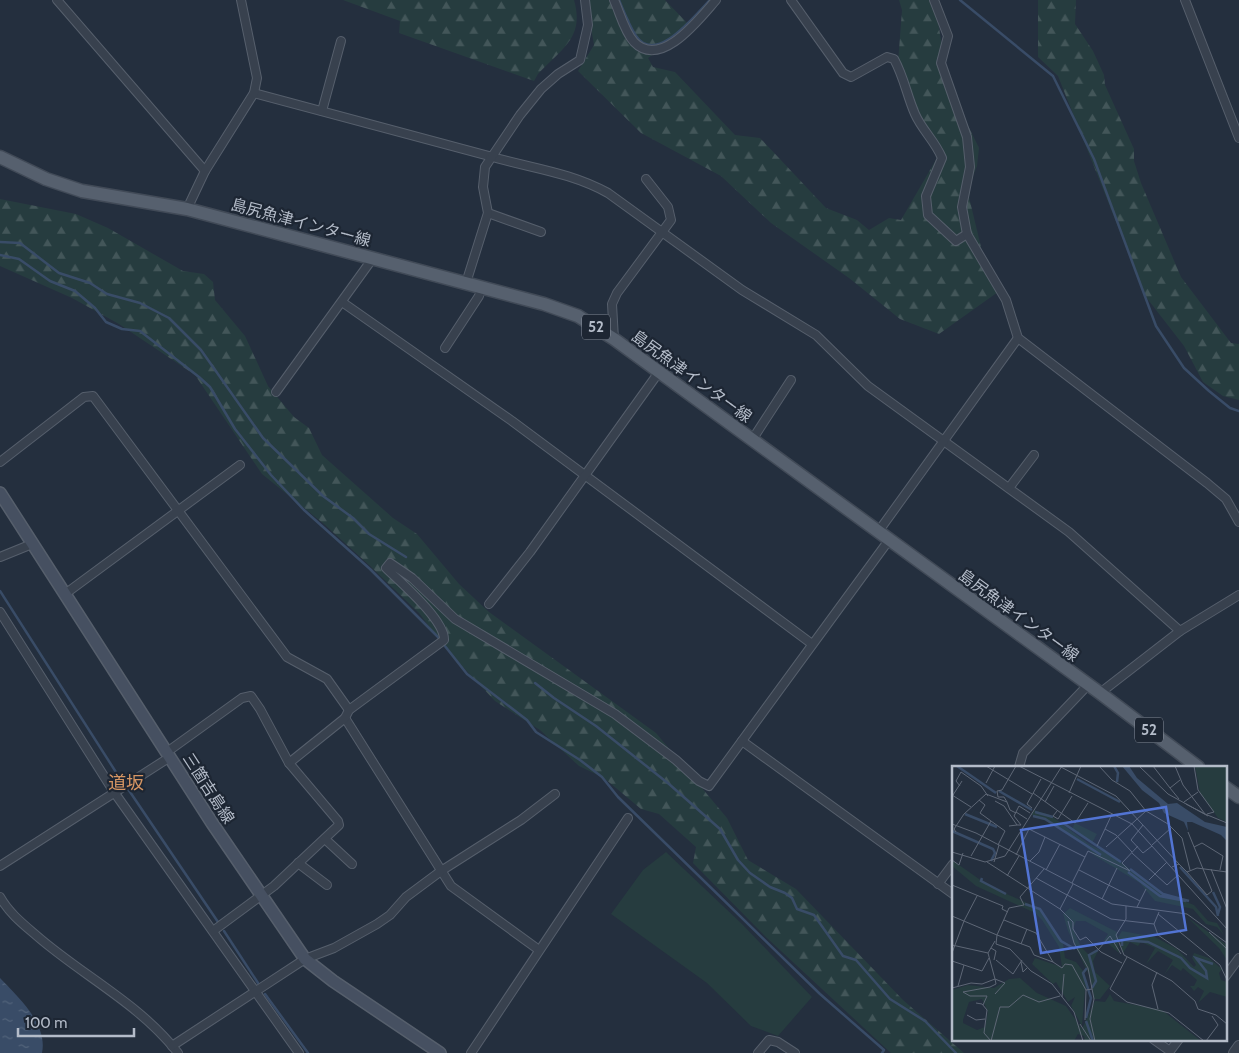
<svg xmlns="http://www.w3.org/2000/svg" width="1239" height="1053" font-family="Cabin,'Noto Sans JP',sans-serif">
<defs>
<pattern id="forest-firs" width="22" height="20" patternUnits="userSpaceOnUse" patternTransform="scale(1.25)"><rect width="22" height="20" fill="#263c3f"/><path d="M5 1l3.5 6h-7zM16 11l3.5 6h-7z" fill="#435659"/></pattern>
<pattern id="water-ripples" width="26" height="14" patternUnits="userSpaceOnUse" patternTransform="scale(1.25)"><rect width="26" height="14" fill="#394c67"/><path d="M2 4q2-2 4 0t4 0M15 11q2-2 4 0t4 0" fill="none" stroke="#53647b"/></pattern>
</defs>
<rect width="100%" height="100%" fill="#242f3e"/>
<!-- grass -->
<path fill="#263c3f" d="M666 852 742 924 812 997 778 1036 751 1026 707 983 611 914 643 870Z"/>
<!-- forest -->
<g fill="url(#forest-firs)">
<path d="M343 0H574C585 38 561 49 538 74L534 81 399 33 400 21Z"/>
<path d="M586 0H665L691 27 648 58 653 67 675 72 735 135 760 138 826 208 857 220 869 230 889 218 901 220 937 158 915 113 898 63 902 10 899 0H929L938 21 948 85 979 148 977 166 971 181 969 197 987 272 998 292 939 334 900 319 849 278 771 223 721 176 641 133 578 71 594 45Z"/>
<path d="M1038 0H1076L1075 24 1093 51 1104 75 1105 85 1134 149V161L1141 183 1181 277 1231 343 1239 344V400L1223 396 1203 382 1184 346 1146 297 1058 76 1038 57Z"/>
<path d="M0 199 76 214 108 228 183 271 204 274 213 282 215 300 245 336 268 386 294 417 309 428 322 455 393 518 417 534 459 584 489 612 656 733 727 818 748 860 796 889 903 1000 964 1053H891L767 938 693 863 696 847 659 814 641 809 604 778 579 766 540 730 495 701 446 649 419 613 369 565 324 524 262 474 195 375 119 324 72 298 0 266Z"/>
</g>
<!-- water -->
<path fill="url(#water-ripples)" d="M0 978C18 997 48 1024 42 1053H0Z"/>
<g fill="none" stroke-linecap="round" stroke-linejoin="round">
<!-- stream -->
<g stroke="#394c67" stroke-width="2.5">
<path d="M619 0C624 12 629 25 636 36 656 66 695 15 710 0"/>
<path d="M960 0 1053 76 1094 159 1156 326 1184 368 1209 391 1230 408 1239 411"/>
<path d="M0 242 20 243 59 273 90 283 107 294 140 303 169 318 201 350 263 438 323 496 353 518 369 534 406 557"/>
<path d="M0 255 19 259 50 281 75 291 95 308 106 322 122 329 140 331 199 377 210 387 235 429 271 475 304 510 370 569 437 636 467 674 527 720 536 732 580 760 602 777 618 797 820 994 884 1050 882 1053"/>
<path d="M0 591 121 780"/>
<path d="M535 683 554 698 596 726 669 784 720 829 738 860 750 873 770 887 785 893 792 898 797 909 814 915 843 956 856 960 890 999 925 1021 956 1053"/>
<path d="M128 789 218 922"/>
<path d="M224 931 258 983"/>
<path d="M265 994 308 1053"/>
</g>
<defs>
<g id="minor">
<path d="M57 0 205 171"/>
<path d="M614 0C620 13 624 31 634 42 661 70 700 18 716 0"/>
<path d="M791 0 843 73 851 77 887 57 894 59C904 77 907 96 915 114 922 130 935 141 942 158L926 196 928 215 956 241 967 234"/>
<path d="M934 0 948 36 941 63 967 137 970 167 962 207 967 234 1006 300 1018 338 1207 483 1226 499 1239 522"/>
<path d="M1185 0 1239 138"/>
<path d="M254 93C333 114 411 135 489 156 530 168 570 172 608 193L742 290 816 335 868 386 1069 532 1180 631"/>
<path d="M322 111 341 41"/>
<path d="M187 209 205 171 254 93 257 78 241 0"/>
<path d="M488 213 541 232"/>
<path d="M466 283 488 213 483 187 485 167 520 115 541 89 558 74 580 60 588 25 585 0"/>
<path d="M342 302 512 421 812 644"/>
<path d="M614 339 612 304 617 293 671 220 668 207 646 179"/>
<path d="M445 348 479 296 482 287"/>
<path d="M276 392 373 258"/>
<path d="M752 440 791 380"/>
<path d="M0 462 84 397 93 396 287 657 327 679 349 710"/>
<path d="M1009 488 1034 455"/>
<path d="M878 532 1018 338"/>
<path d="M0 557 32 544"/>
<path d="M65 594 240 465"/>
<path d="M489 604 530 552 659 372"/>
<path d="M0 612 114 792 299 1053"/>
<path d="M1100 693 1180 631 1239 595"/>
<path d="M345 718 451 886 539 950"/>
<path d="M742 741 953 894"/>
<path d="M167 752 242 698 251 696 260 709 289 763 338 821 339 825 274 886 213 931"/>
<path d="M289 763 345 718 349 710 444 640C445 620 400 582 386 568L390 563 412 578 455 619 615 714 676 760 699 781 709 786 889 540"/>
<path d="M1019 767 1023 753 1088 685"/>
<path d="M325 839 352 864"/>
<path d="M298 863 327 885"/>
<path d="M0 866 170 757"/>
<path d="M938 884 953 864"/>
<path d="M0 897C9 913 23 924 37 936 83 976 140 1004 178 1053"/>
<path d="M1225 977 1239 958"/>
<path d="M1153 1039 1170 1051 1179 1039"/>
<path d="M172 1046 305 959 334 948 377 924 390 915 406 897 441 871 521 820 555 794"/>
<path d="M471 1053 628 818"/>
<path d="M758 1053 769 1040 778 1042 795 1053"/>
</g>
<path id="tertiary" d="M1234 1053 1239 1046"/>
<path id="secondary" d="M0 493 212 823 305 959 333 981 440 1053"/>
<g id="primary">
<path d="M0 157 46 179 82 191 187 209 544 304 578 316 614 339 1100 693 1198 767"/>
<path d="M1225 787 1239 797"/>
</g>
</defs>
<!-- minor casing -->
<use href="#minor" stroke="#565f6c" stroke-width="10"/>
<!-- tertiary casing -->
<use href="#tertiary" stroke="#565f6c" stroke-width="12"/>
<!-- secondary casing -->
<use href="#secondary" stroke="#565f6c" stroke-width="14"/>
<!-- primary casing -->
<use href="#primary" stroke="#414a57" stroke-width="15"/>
<!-- minor -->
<use href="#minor" stroke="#38414e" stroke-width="8"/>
<!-- tertiary -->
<use href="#tertiary" stroke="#38414e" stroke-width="10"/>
<!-- secondary -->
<use href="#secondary" stroke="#465061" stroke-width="11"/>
<!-- primary -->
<use href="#primary" stroke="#56606e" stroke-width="12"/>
</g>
<g text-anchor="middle" stroke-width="4.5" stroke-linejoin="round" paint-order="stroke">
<!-- shield labels -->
<g fill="#1d2633" stroke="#878f9c" stroke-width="1">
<rect x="582" y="314.5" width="28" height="25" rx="4"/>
<rect x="1135" y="717.5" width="28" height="25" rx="4"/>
</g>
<g font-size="15" font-weight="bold" fill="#b4bcc9">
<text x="596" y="332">52</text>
<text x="1149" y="735">52</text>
</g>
<!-- street labels -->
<g font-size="16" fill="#b4bcc9" stroke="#1d2633">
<text transform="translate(301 222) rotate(15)" y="6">島尻魚津インター線</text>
<text transform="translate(692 376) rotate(36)" y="6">島尻魚津インター線</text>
<text transform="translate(1019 615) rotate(36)" y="6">島尻魚津インター線</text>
<text transform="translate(209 788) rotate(57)" y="6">三箇吉島線</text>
</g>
<!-- neighbourhood labels -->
<g font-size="18" fill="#d59563" stroke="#1d2633">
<text x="126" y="789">道坂</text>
</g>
</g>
<!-- overview -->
<g transform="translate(952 766)">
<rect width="275" height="275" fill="#242f3e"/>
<path d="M123 57 145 68 140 77 120 63Z" fill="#263c3f"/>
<path d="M243 0H275V56L266 52 248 27ZM82 44 98 49 137 78 163 91 204 124 242 139 256 155 265 157 272 169 265 161 254 158 241 143 203 135 188 117 143 90 130 77 93 53 79 49ZM0 94 37 120 86 142 94 151 111 177 113 192 124 196 131 205 136 221 133 223 130 260 119 240 123 231 116 236 104 216 101 218 80 198 83 192 110 201 107 181 90 154 83 147 24 120 0 100ZM118 142 165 166 167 187 152 174 156 168 133 155H124L121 163 129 181 137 189 146 185 141 195 143 206 158 220 148 233H142L138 211 116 165 111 148ZM235 151 275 179V194L267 182ZM170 165 203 171 225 183 242 201 244 199 240 192 242 187 257 192 270 203 267 207 269 214 275 216V231L258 226 246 237 252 225 246 221 242 225 238 220H242L245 214 231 202 229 205 220 199 212 209 221 194 206 185 194 198 203 182 189 176 186 180 178 176 171 187 166 171ZM68 212 85 227 114 240 130 263 143 235 153 236 158 228 162 235 210 244 249 275H133L132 270 126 268 122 275H0V224L16 219 42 222 57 213ZM30 233 36 246 33 261 25 264 11 257V254L17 236Z" fill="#263c3f" fill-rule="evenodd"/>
<path d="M170 0H177L185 12 216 38 225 37 253 56 275 61V75L269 69 240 56H235L236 65 232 56 212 47 207 37 190 24Z" fill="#394c67"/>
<path fill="none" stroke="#394c67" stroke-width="2.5" d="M5 0 44 27M162 0 166 7 165 16M125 13 168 36M47 25 80 44M83 46 101 51M13 48 45 61M81 50 93 53 149 89M111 57 169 96M0 65 41 83 43 87 39 95M228 101 264 141 266 150M178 103 211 128 237 135M176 106 208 130 234 135M30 112 29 115 54 128M261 126 268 141 266 148M73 138 88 143 109 175 123 183M170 180V174L196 176 229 192 238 202 255 212 254 205 244 192 261 198M140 222 144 215 137 189 146 184M134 252 139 232 131 207 135 202M134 255 141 275"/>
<path fill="none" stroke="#5e6776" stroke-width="1" d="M34 0 80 28M67 0 180 58 275 163M107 0 164 30 227 98M147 0 160 14 178 25 194 45 216 58 230 72 238 104M187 0 216 28 256 50M201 0 218 22M223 0 231 19 253 48 275 57M242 0 246 24 262 46 255 48M34 17 43 0M8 20 4 15 9 6 29 20 36 30M81 27 123 57 136 37M117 27 129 0M0 29 19 41M1 29 10 15M227 33 218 22 228 14M27 34 33 39 28 47 39 55M43 35 52 40 65 59 57 60M55 36 58 44 64 47M93 36 102 20M232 36 246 26M234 38 253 48M80 42 75 38 89 13M105 45 101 50 106 53 120 30M64 46 62 50 69 59H65M75 53 64 46 67 40 78 47M0 58 24 67 160 138 235 148 275 177M191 59 179 74 191 87 200 80M153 63 164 69 180 86M4 66 2 63 12 48 34 28 55 36 52 31H46L45 25 50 24 64 0M200 79 219 62M145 80 160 48M154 81 194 45M242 81 250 77 271 90 268 104M0 86 33 96 53 90 110 0M180 87 215 119 226 109M64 89 77 63 133 91M19 90 39 55 53 65 46 79M0 94 7 99 11 87M78 95 87 86 93 71M35 96 108 143 121 156V163L128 174 134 171 149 186 170 197M42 96 47 79M220 101 227 98 235 106 245 102 275 106M259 103 275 143M94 104 108 78M127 104 188 135M235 106 255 129 260 125 236 66M55 110 67 90M84 112 159 153 202 158M197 114 215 96M120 117 136 85 178 105 170 97 186 80M0 119 51 140 50 143 56 146M150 133 165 102M174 140V153L164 169 172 189 220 215 243 235 246 243 264 249 275 258M185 141 194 123M108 143 121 118M207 146 202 158 206 169 235 189M206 148 268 199 275 214M0 150 45 169 44 178 58 183 79 205 100 218 122 246 131 275M52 154 84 167 101 196 82 189 78 181 45 169 57 142 72 139 68 131 92 103M116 155 122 177 136 202 142 233 138 253 143 275M257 166 275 183M69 178 75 163M0 179 36 187M39 182 44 185 42 194M146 184 158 170 169 188M0 187 12 155 25 130M175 191 158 223 175 236 217 247 252 275M44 194 61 208 70 194M0 195 30 205 37 192M69 196 71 206 75 202M101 196 110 202 113 198 120 199 134 224 140 223M205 206 200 219 206 243M6 220 12 199M0 222 19 217 30 218 43 213 36 187 43 175M43 228 53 217 43 213M110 231 112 208M24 237 30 238 35 244 32 267 39 275M31 239 35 230H18L11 226 38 221 44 218 43 213M15 249 24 254 33 253M133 254 134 224M128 258 139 275M39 275 48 241H57L71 229 87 236 108 230M254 275 266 259 260 250"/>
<path fill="#5274d3" fill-opacity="0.15" stroke="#5274d3" stroke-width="2.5" d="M214 41 234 164 89 187 69 64Z"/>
<rect width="275" height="275" fill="none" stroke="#b4bcc9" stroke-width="2.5"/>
</g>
<!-- scale -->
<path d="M18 1028v8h116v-8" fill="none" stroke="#b4bcc9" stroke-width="2.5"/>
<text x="25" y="1028" font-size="15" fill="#b4bcc9" stroke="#1d2633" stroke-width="4" paint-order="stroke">100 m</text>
</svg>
